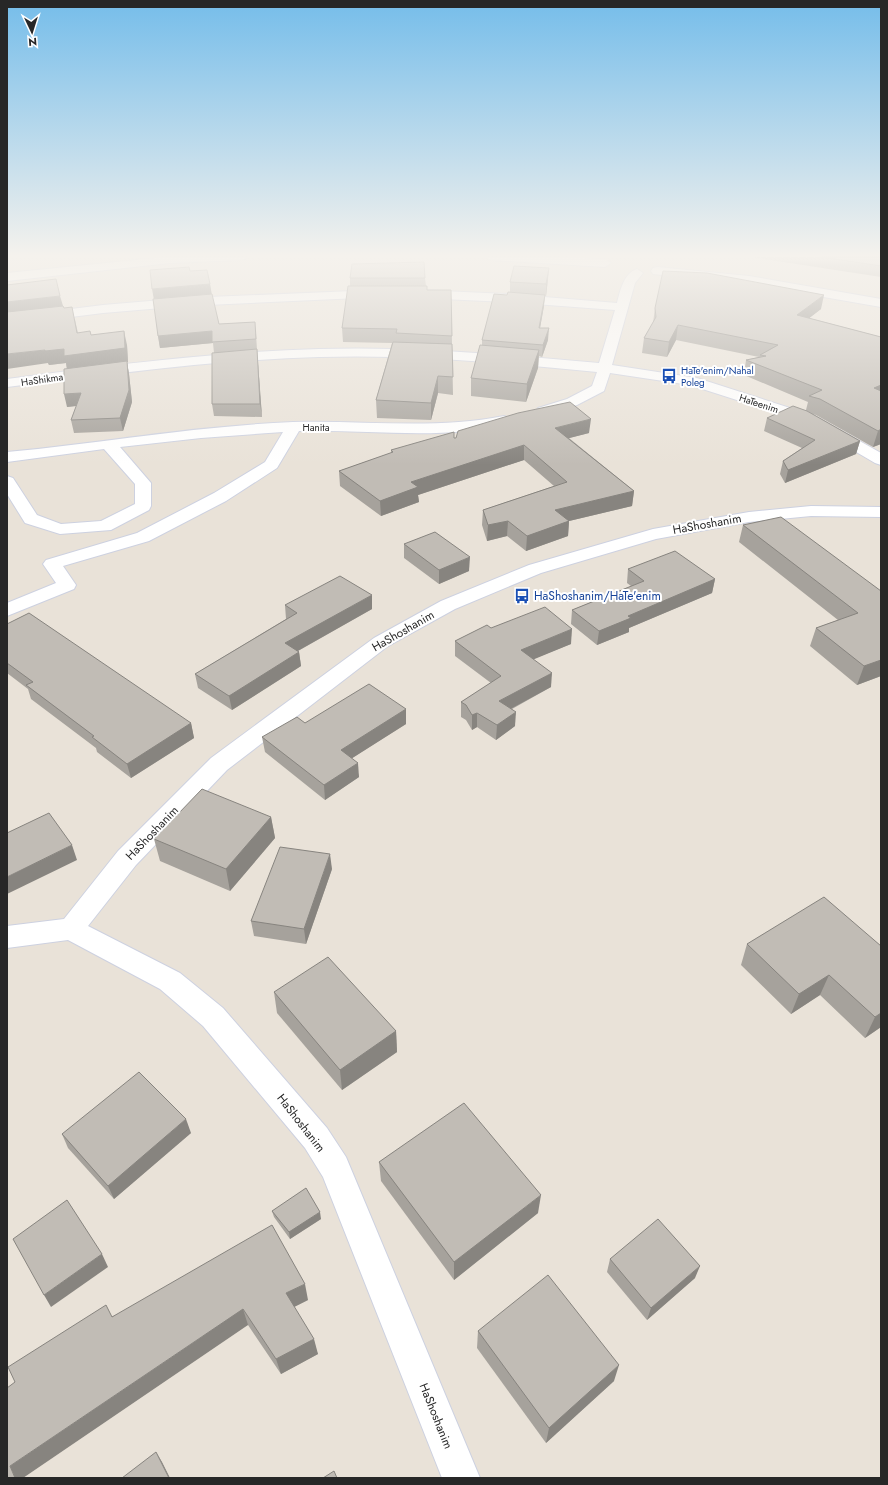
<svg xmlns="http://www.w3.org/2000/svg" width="888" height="1485" font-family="Jost,sans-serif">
<rect width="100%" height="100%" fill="#e9e2d8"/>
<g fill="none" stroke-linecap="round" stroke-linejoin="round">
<defs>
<g id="minor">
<path d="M166 257H248L242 260 170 263 7 281V273Z"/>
<path d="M485 257H556L605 259 611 263 605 267 491 260Z"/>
<path d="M657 267 749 276 881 299V307L749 284 653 274 651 271 653 268Z"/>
<path d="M637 269 643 273 635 283 612 365 697 378 815 416 881 453V465L875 463 805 422 690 385 610 373 604 391 577 405 543 415 538 414 536 411 538 408 567 399 592 386 597 372C505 363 412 354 319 357 215 360 111 374 7 387V379C111 365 214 352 319 349 413 346 506 355 599 363L615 310 507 302 421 298 415 294 421 290 507 294 617 303C620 291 624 273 637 269Z"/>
<path d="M377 290 381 291 383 294 381 297 185 306 103 313 7 325V317L103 305 185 298Z"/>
<path d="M504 416 509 418 512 421 509 424C440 441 369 429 299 431L277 468 226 501 149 541 63 566 76 585 74 589 7 616V603L56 583 43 564 46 560 137 533 214 493 265 462 283 432 201 438 120 447 151 483V506L149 510 111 530 60 534 25 523 7 494V476L13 478 37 515 61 524 101 521 135 504V484L104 449 7 462V452C102 443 197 426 293 422 364 420 434 430 504 416Z"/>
<path d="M811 506 881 507V517L811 516 749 522 656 539 541 573 455 609 388 646 227 770 136 865 88 926 180 973 223 1008 327 1128 346 1157 480 1478H442L323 1177 305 1148 203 1026 160 989 68 940 7 948V926L64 919 118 851 211 758 374 638 441 601 529 565 653 529 749 512Z"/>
</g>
</defs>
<!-- minor casing -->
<use href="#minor" stroke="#cdd1e0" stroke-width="2"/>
<!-- minor -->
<use href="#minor" fill="#fff" fill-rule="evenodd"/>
</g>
<!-- wall -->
<g fill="#a6a29c">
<path d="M751 257H881V277Z"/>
<path d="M190 271 210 284 211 294 219 324 256 334 257 350V351L262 417 214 416 212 404 214 353 213 343 160 348 158 336 154 299Z"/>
<path d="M350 278H425L426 286 427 290H451L453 395 438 393 431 420 377 418 376 400 392 343 343 342 342 328 350 286Z"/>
<path d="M548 279 546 296 544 295V306L540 328 548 340 542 357 539 356 538 368 526 402 471 396V378L482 346V340L507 295 510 292V282Z"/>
<path d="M63 306 64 308 75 320 78 333 91 335 127 345 128 362H127L129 374 132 402 123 431 74 433 71 420 76 406 67 407V368L66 363 49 365 48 363Z"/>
<path d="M655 308 821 309 809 318 881 337V444L873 447 816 415 813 414 860 441 856 454 785 483 780 474 783 461 802 448 764 431 767 418 806 410 808 402 744 375 746 360 759 357 676 340 667 357 642 353 644 338 653 323Z"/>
<path d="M589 433 569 438 634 491 632 506 569 521 568 536 526 551 507 536 487 541 482 525 483 510 554 486 524 460 418 495 419 502 381 516 340 486 339 471 391 453V450L454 438Z"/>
<path d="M743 525 881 591V676L857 685 810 646 816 628 838 620 739 542Z"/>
<path d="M404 544 469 571 439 584 404 558Z"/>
<path d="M628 569 715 579 712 593 629 628V632L597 645 571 624 572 610 631 586 627 583Z"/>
<path d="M285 605 372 609 298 651 299 652 301 666 232 710 198 688 195 674 286 619Z"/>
<path d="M7 624 191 723 194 738 131 778 97 752 96 748 31 699 28 689 7 673Z"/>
<path d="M491 628 571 644 533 659 551 687 512 709 515 726 496 740 477 727 472 730 466 720 461 717V702L491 683 455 656V641Z"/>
<path d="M406 709V724L352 758 359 777 325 800 265 752 262 737 305 723Z"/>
<path d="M271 817 275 838 230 891 160 861 154 839Z"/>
<path d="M332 869 306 944 254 936 251 921Z"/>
<path d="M747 944 881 946V1027L865 1038 820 995 791 1014 741 965Z"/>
<path d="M274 992 396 1031 397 1052 342 1090 277 1013Z"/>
<path d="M191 1133 114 1199 68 1148 62 1134Z"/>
<path d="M379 1162 538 1213 454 1280 381 1181Z"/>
<path d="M272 1211 321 1219 290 1239 274 1217Z"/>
<path d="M610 1259 695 1278 647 1320 607 1272Z"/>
<path d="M308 1300 294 1307 318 1354 281 1374 248 1325 15 1382 113 1316Z"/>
<path d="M478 1331 614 1381 546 1443 477 1348Z"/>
</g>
<!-- shaded-wall -->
<g fill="#87847f">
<path d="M549 268 548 279 546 296V284Z"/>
<path d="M210 284 212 295 154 300 152 289Z"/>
<path d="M545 295 544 306 538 339 539 328Z"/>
<path d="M824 295 821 309 794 330 797 315Z"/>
<path d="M60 296 64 309 7 315V302Z"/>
<path d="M678 325 676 340 667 357 669 342Z"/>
<path d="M549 328 548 340 542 357 543 345Z"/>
<path d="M124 331 127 345 128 362H127L129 374 132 402 123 431 120 418 67 370 66 363 49 365 48 363 7 369V354L45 350Z"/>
<path d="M212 331 213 343 160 348 158 336Z"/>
<path d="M257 349 258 362 262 417 260 404Z"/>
<path d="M539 350 538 368 526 402 527 384Z"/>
<path d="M438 376V393L431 420V403Z"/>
<path d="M881 380V399L874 388 880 381Z"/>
<path d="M81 393 84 405 67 407 64 394Z"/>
<path d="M591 419 589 433 554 442 555 428Z"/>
<path d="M881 429V444L873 447 878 431Z"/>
<path d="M860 441 856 454 785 483 788 470Z"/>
<path d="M524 445V460L418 495 419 502 381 516 380 501 411 482Z"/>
<path d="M634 491 632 506 569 521 568 536 526 551 527 536 555 510Z"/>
<path d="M508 521 507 536 487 541 488 525Z"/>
<path d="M470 557 469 571 439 584V570Z"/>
<path d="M715 579 712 593 629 628V632L597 645 599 631 628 616Z"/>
<path d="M372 595V609L287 657 285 643Z"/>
<path d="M572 629 571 644 520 665 521 650Z"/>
<path d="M299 652 301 666 232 710 229 696Z"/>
<path d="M881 660V676L857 685 864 666Z"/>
<path d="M552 673 551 687 499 715V701Z"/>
<path d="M406 709V724L343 764 341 750Z"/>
<path d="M516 712 515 726 496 740 497 725Z"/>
<path d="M477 713V727L472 730V715Z"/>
<path d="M191 723 194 738 131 778 127 764Z"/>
<path d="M358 763 359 777 325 800 324 785Z"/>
<path d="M271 817 275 838 230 891 226 869Z"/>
<path d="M72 845 77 860 7 894V877Z"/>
<path d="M330 854 332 869 306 944 304 929Z"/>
<path d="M829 975 820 995 791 1014 799 994Z"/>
<path d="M881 1013V1027L865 1038 875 1017Z"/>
<path d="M396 1031 397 1052 342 1090 340 1070Z"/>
<path d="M186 1119 191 1133 114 1199 108 1186Z"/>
<path d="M541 1195 538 1213 454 1280V1262Z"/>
<path d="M320 1212 321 1219 290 1239 289 1232Z"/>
<path d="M102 1254 108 1267 51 1307 44 1295Z"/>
<path d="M700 1266 695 1278 647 1320 651 1308Z"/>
<path d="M305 1284 308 1300 290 1309 286 1293Z"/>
<path d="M243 1309 248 1325 23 1478H15L10 1466Z"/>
<path d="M314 1339 318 1354 281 1374 276 1359Z"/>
<path d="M619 1365 614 1381 546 1443 549 1428Z"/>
<path d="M156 1452 162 1462 170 1478H169Z"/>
</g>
<!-- building -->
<g fill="#c1bcb5" stroke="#87847f">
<path d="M822 257H881V266Z"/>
<path d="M424 262 425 278H350L352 264Z"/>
<path d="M514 266 549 268 546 284 510 282Z"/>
<path d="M189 267 190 271 207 270 210 284 152 289 150 270Z"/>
<path d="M663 271 707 273 824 295 797 315 881 337V380L880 381H881V385L874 388 881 391V429L878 431 820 399 809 396 822 390 746 360 766 356 760 355 778 345 678 325 669 342 644 338 656 317 655 308Z"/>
<path d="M56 279 60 296 7 302V285Z"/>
<path d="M348 286H427V290H451L452 336 396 333 397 329 342 328Z"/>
<path d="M508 292 545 295 539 328H549L543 345 482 340 494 294 507 295Z"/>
<path d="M212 294 219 324 255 322 256 339 212 342V331L158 336 153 299Z"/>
<path d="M63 306 64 308 72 307 77 333 90 331 91 335 124 331 125 348 64 356V349L45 351V350L7 354V312Z"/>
<path d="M393 342 452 344 453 377 438 376 431 403 376 400Z"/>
<path d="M480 345 539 350 527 384 471 378Z"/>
<path d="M257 349 260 404H212V353Z"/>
<path d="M127 361 129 390 120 418 71 420 81 393 64 394V369Z"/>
<path d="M570 402 591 419 555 428 634 491 555 510 569 521 527 536 508 521 488 525 483 510 567 482 524 445 411 482 418 487 380 501 339 471 393 452 391 450 454 432V438H456L458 431 518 413Z"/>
<path d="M793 406 807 411 860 441 788 470 783 461 815 440 767 418Z"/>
<path d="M781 517 881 591V660L864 666 816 628 858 613 743 525Z"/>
<path d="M435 532 470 557 439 570 404 544Z"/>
<path d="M675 551 715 579 628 616 631 618 599 631 572 610 644 581 628 569Z"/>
<path d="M340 576 372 595 285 643 299 652 229 696 195 674 297 613 285 605Z"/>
<path d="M545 607 572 629 521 650 552 673 499 701 516 712 497 725 477 713 472 715 466 705 461 702 501 676 455 641 487 625 491 628Z"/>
<path d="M29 613 191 723 127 764 92 737 94 736 26 685 33 682 7 663V624Z"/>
<path d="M369 684 406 709 341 750 358 763 324 785 262 737 297 717 305 723Z"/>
<path d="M202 789 271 817 226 869 154 839Z"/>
<path d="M49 813 72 845 7 877V833Z"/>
<path d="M280 847 330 854 304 929 251 921Z"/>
<path d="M824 897 881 946V1013L875 1017 829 975 799 994 747 944Z"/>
<path d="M328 957 396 1031 340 1070 274 992Z"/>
<path d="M139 1072 186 1119 108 1186 62 1134Z"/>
<path d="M464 1103 541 1195 454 1262 379 1162Z"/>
<path d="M306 1188 320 1212 289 1232 272 1211Z"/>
<path d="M67 1200 102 1254 44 1295 13 1239Z"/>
<path d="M658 1219 700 1266 651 1308 610 1259Z"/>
<path d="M272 1225 305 1284 286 1293 314 1339 276 1359 243 1309 10 1466 15 1478H7V1388L15 1382 8 1367 106 1305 112 1317Z"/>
<path d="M548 1275 619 1365 549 1428 478 1331Z"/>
<path d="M156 1452 169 1478H122Z"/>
<path d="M334 1471 337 1478H323Z"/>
</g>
<!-- sky -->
<linearGradient id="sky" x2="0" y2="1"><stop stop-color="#75bdea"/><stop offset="0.55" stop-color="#f5f2ed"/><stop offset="1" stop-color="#f5f2ed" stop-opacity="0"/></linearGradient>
<rect width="888" height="465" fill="url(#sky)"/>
<!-- icons -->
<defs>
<symbol id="bus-bare" viewBox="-9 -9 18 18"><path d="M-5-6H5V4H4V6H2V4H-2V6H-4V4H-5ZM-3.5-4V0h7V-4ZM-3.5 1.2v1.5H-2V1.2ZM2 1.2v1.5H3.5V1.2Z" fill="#1a4fb4" stroke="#fff" stroke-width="2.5" paint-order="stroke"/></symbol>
</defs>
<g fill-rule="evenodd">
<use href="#bus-bare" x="658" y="365" width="22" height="22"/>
<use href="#bus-bare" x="511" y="585" width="22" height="22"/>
</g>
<g text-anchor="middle" stroke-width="4" stroke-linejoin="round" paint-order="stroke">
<!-- far-transit labels -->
<g font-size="10" fill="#164399" stroke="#fff" text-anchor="start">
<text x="681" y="374">HaTe'enim/Nahal<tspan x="681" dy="12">Poleg</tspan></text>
</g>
<!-- far-street labels -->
<g font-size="10" fill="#272727" stroke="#fff">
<text transform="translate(42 379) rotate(-8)" y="4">HaShikma</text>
<text transform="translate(759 403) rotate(18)" y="4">HaTeenim</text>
<text x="316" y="431">Hanita</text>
</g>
<!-- street labels -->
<g font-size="12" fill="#272727" stroke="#fff">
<text transform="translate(707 524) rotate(-10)" y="4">HaShoshanim</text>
<text transform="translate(403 631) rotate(-30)" y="4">HaShoshanim</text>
<text transform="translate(152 833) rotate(-46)" y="4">HaShoshanim</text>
<text transform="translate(301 1123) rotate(52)" y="4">HaShoshanim</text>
<text transform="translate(436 1416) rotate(68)" y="4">HaShoshanim</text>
</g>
<!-- transit labels -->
<g font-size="12" fill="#164399" stroke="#fff" text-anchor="start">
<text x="534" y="600">HaShoshanim/HaTe'enim</text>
</g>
</g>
<!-- border -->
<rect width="888" height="1485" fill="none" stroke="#272727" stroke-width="16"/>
<!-- north arrow -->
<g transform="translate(32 32) rotate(176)" stroke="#ffffff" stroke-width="3" paint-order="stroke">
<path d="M0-3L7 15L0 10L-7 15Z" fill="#272727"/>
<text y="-6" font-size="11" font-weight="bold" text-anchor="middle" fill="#272727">N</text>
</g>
</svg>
